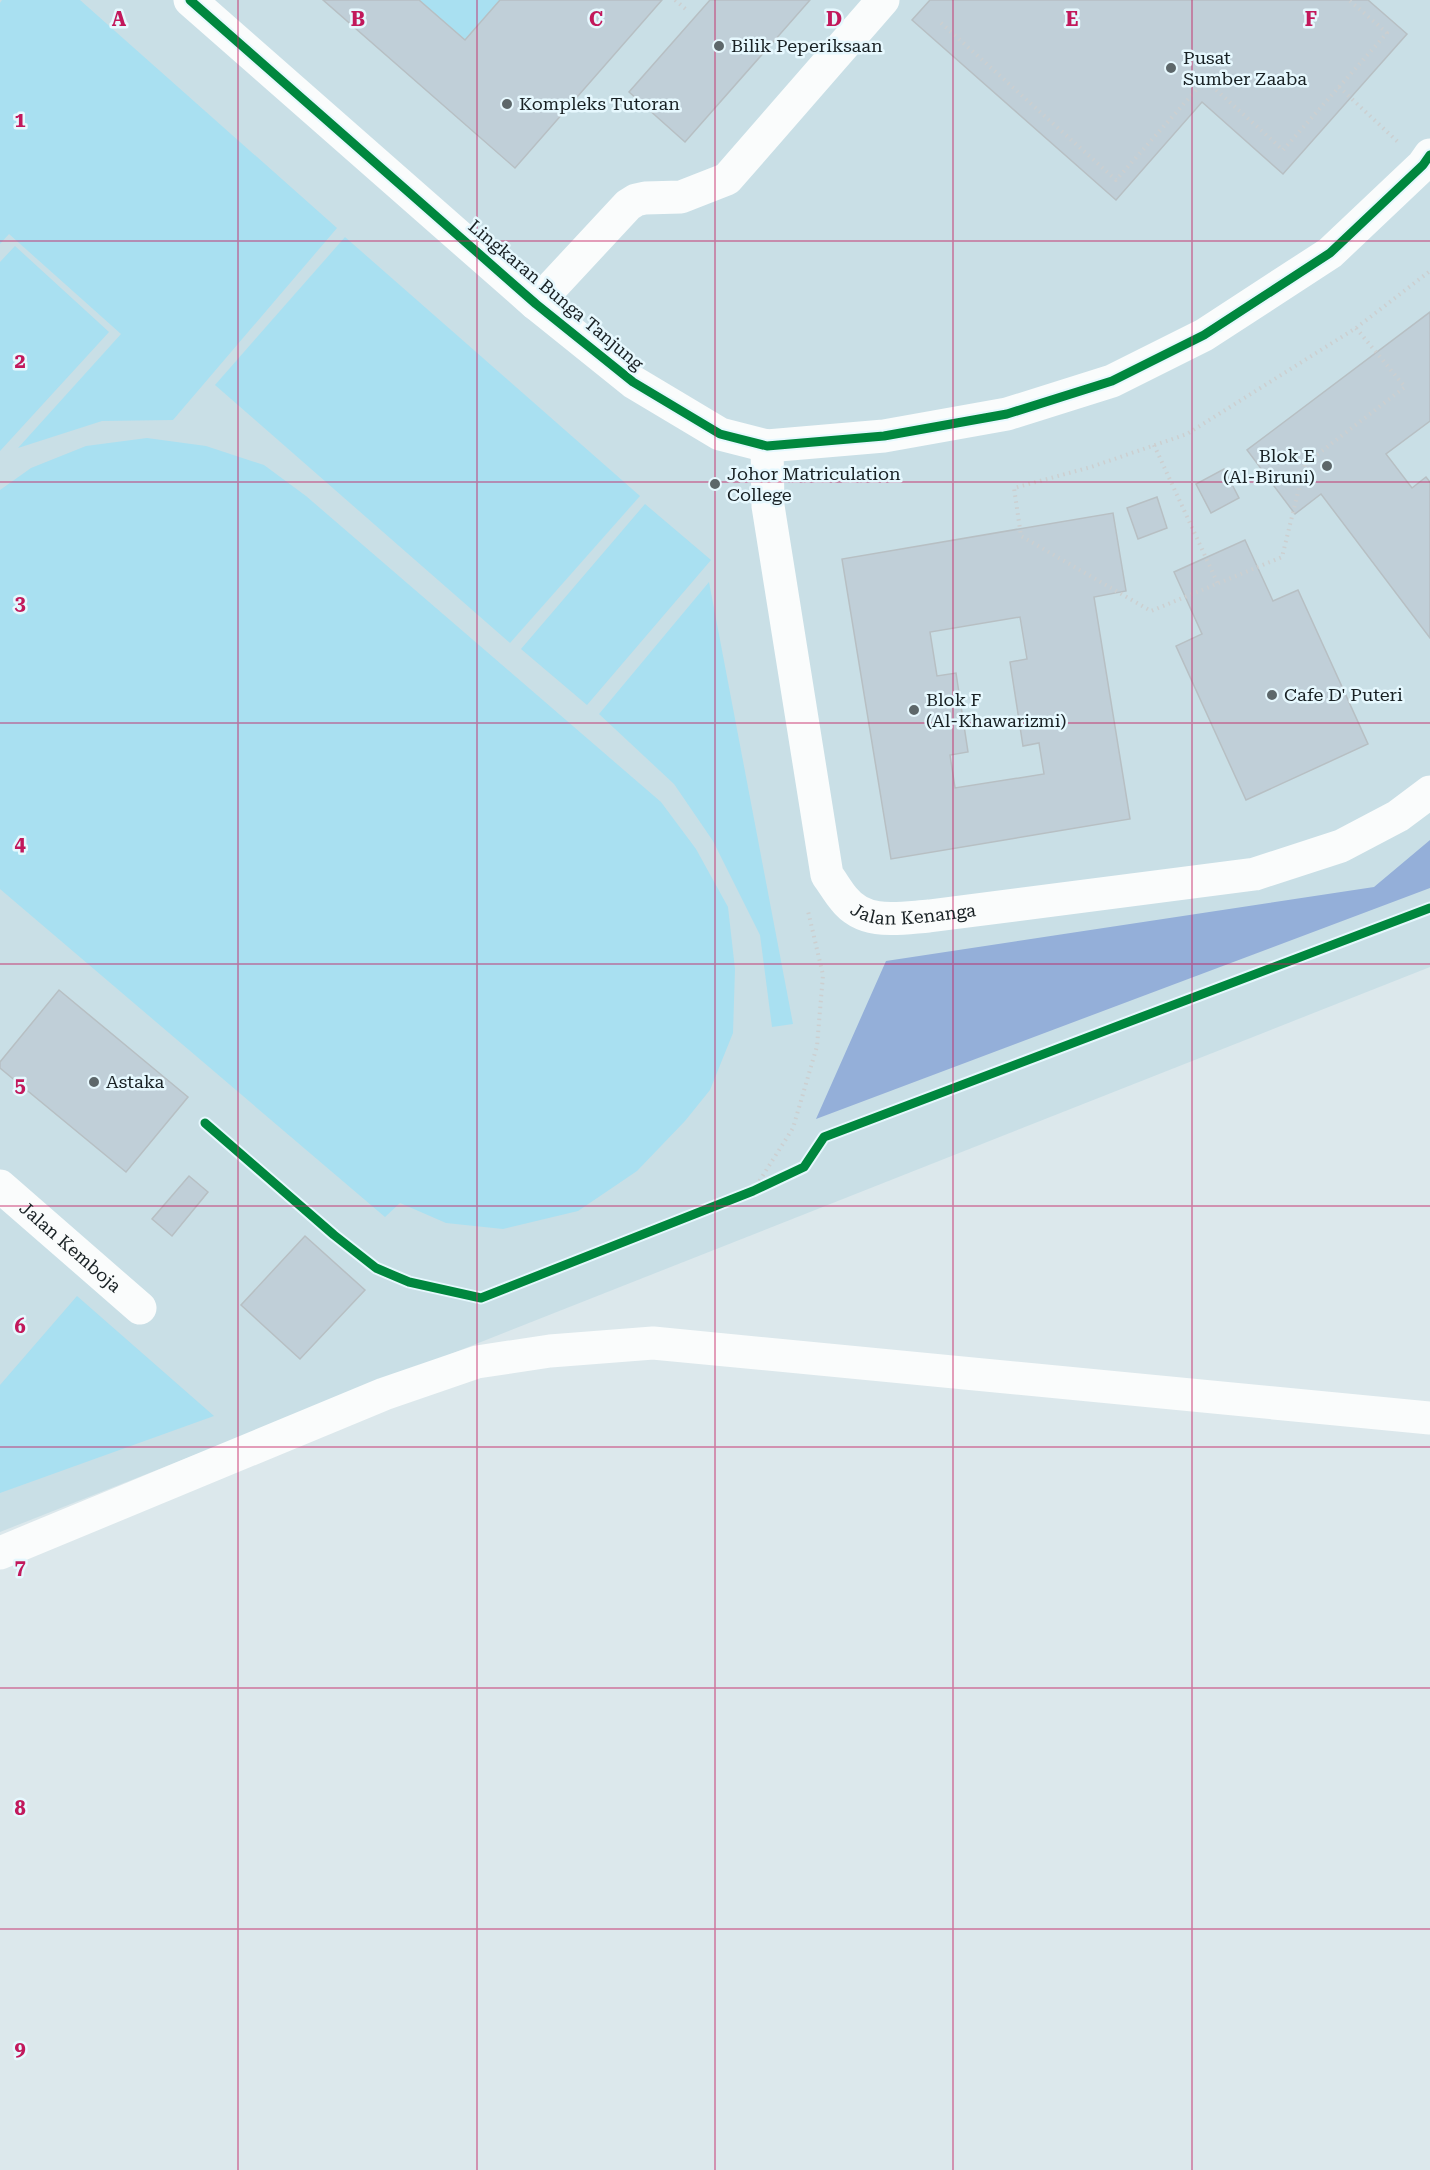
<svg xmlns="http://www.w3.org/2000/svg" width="1430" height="2170" font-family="'Roboto Serif',serif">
<rect width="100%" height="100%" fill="#dce8ec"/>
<!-- built -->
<path fill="#c9dfe6" d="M0 0H1430V967L0 1532Z"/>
<!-- green -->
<g fill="#a9e0f1">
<path d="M2 0H80L337 228 173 420 102 421 18 448 121 334 9 234 0 244V3Z"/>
<path d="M419 0H500L465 40Z"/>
<path d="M345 237 640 496 510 643 215 385Z"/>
<path d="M15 246 109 332 0 451V262Z"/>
<path d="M147 438 206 446 264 465 306 496 661 802 696 849 728 907 735 969 733 1033 710 1090 685 1121 637 1171 578 1211 503 1229 446 1223 400 1203 385 1217 0 889V490L31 468 86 446Z"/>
<path d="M645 504 711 560 587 705 521 649Z"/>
<path d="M709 582 793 1024 772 1027 760 935 713 841 674 784 599 714Z"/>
<path d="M77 1296 214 1416 0 1493V1385Z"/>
</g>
<!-- water -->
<path fill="#94afd9" d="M1430 840V888L816 1119 886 961 1374 887Z"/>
<!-- building -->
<g fill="#c0cfd8" stroke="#b7bfc3" stroke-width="1.5" fill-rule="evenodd">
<path d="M323 0H419L465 40 500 0H662L515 168Z"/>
<path d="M710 0H810L685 142 629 92Z"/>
<path d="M930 0H1368L1407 34 1283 174 1202 102 1116 200 912 20Z"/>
<path d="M1430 312V421L1386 454 1412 488 1426 477 1430 482V638L1321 494 1295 514 1247 450Z"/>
<path d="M1224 469 1239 498 1211 513 1196 484Z"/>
<path d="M1157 497 1167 528 1138 539 1127 508Z"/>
<path d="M1113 513 1126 591 1094 597 1130 819 891 859 842 559ZM1020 617 1027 659 1010 662 1023 746 1039 743 1044 774 955 788 950 755 968 752 956 673 937 676 930 632Z"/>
<path d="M1245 540 1273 601 1298 590 1368 744 1246 800 1176 646 1202 634 1174 572Z"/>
<path d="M59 990 188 1097 126 1172 0 1068V1062Z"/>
<path d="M189 1176 208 1192 172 1236 152 1219Z"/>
<path d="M305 1236 365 1290 300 1359 241 1305Z"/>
</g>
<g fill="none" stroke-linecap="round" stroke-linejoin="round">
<!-- path -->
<g stroke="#cccfd0" stroke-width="4" stroke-dasharray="1.5 4.5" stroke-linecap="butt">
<path d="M675 0 688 11"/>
<path d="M941 23 1116 180 1205 80 1283 150 1387 33 1349 0"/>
<path d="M1339 87 1398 142"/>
<path d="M1356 328 1405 387 1305 464 1282 557 1151 611 1021 536 1014 488 1091 467 1187 434 1356 328 1430 271"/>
<path d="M1154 445 1218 584"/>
<path d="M753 1191 793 1128 817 1046 823 975 808 911"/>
</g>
<!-- minor -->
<g stroke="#fafcfc" stroke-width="33">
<path d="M190 0 536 304 633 382 720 434 767 446 884 436 1007 414 1112 381 1204 335 1330 253 1423 165 1430 155"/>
<path d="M536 304 628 205 636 200 645 198 681 197 727 179 883 0"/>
<path id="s1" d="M767 446 768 506 827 875C833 883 838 892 844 899 865 926 900 918 929 916L1255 874 1341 846 1398 816 1430 792"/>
<path id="s2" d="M0 1186 140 1308"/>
<path d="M0 1553 384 1394 477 1362 550 1351 653 1343 1430 1418"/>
</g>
<defs>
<g id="cycleway">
<path d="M190 0 536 304 633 382 720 434 767 446 884 436 1007 414 1112 381 1204 335 1330 253 1423 165 1430 155"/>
<path d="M205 1123 334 1235 376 1268 409 1282 481 1298 753 1191 804 1167 824 1137 1430 908"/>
</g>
</defs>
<!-- cycleway casing -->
<use href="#cycleway" stroke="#e6f8fe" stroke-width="13"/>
<!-- cycleway -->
<use href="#cycleway" stroke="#00873e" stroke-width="9"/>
</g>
<!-- grid -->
<path fill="none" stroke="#c2185b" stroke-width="1.5" stroke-opacity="0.55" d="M238 0V2170M477 0V2170M715 0V2170M953 0V2170M1192 0V2170M0 241H1430M0 482H1430M0 723H1430M0 964H1430M0 1206H1430M0 1447H1430M0 1688H1430M0 1929H1430"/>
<!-- markers -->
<g fill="#5d676a" stroke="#e6f8fe" stroke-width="2">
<circle cx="719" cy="46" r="6"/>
<circle cx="1171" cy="68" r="6"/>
<circle cx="507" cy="104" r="6"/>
<circle cx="1327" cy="466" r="6"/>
<circle cx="715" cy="484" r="6"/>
<circle cx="1272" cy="695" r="6"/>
<circle cx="914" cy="710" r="6"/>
<circle cx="94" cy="1082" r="6"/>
</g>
<g text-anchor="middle" stroke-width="5" stroke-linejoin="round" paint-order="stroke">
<!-- poi labels -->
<g font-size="18" fill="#192124" stroke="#e6f8fe" text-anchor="start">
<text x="731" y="52">Bilik Peperiksaan</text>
<text x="1183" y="64">Pusat<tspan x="1183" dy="21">Sumber Zaaba</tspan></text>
<text x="519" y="110">Kompleks Tutoran</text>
<text x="1315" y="462" text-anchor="end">Blok E<tspan x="1315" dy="21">(Al-Biruni)</tspan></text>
<text x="727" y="480">Johor Matriculation<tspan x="727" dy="21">College</tspan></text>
<text x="1284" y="701">Cafe D' Puteri</text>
<text x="926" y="706">Blok F<tspan x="926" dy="21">(Al-Khawarizmi)</tspan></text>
<text x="106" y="1088">Astaka</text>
</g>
<!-- street labels -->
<g font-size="18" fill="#192124" stroke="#e6f8fe">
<text transform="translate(556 295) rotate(40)" y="6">Lingkaran Bunga Tanjung</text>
<text dy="6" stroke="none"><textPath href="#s1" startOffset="538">Jalan Kenanga</textPath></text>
<text dy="6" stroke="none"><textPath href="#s2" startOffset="93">Jalan Kemboja</textPath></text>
</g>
</g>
<g font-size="20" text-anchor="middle" font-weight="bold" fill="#c2185b" stroke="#e6f8fe" stroke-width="5" stroke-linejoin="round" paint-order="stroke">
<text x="119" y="26">A</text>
<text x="358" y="26">B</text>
<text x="596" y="26">C</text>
<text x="834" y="26">D</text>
<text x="1072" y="26">E</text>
<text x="1311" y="26">F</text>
<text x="20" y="127">1</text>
<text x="20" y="368">2</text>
<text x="20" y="610">3</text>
<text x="20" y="851">4</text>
<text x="20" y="1092">5</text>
<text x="20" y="1333">6</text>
<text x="20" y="1574">7</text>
<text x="20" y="1815">8</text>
<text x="20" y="2056">9</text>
</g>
</svg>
